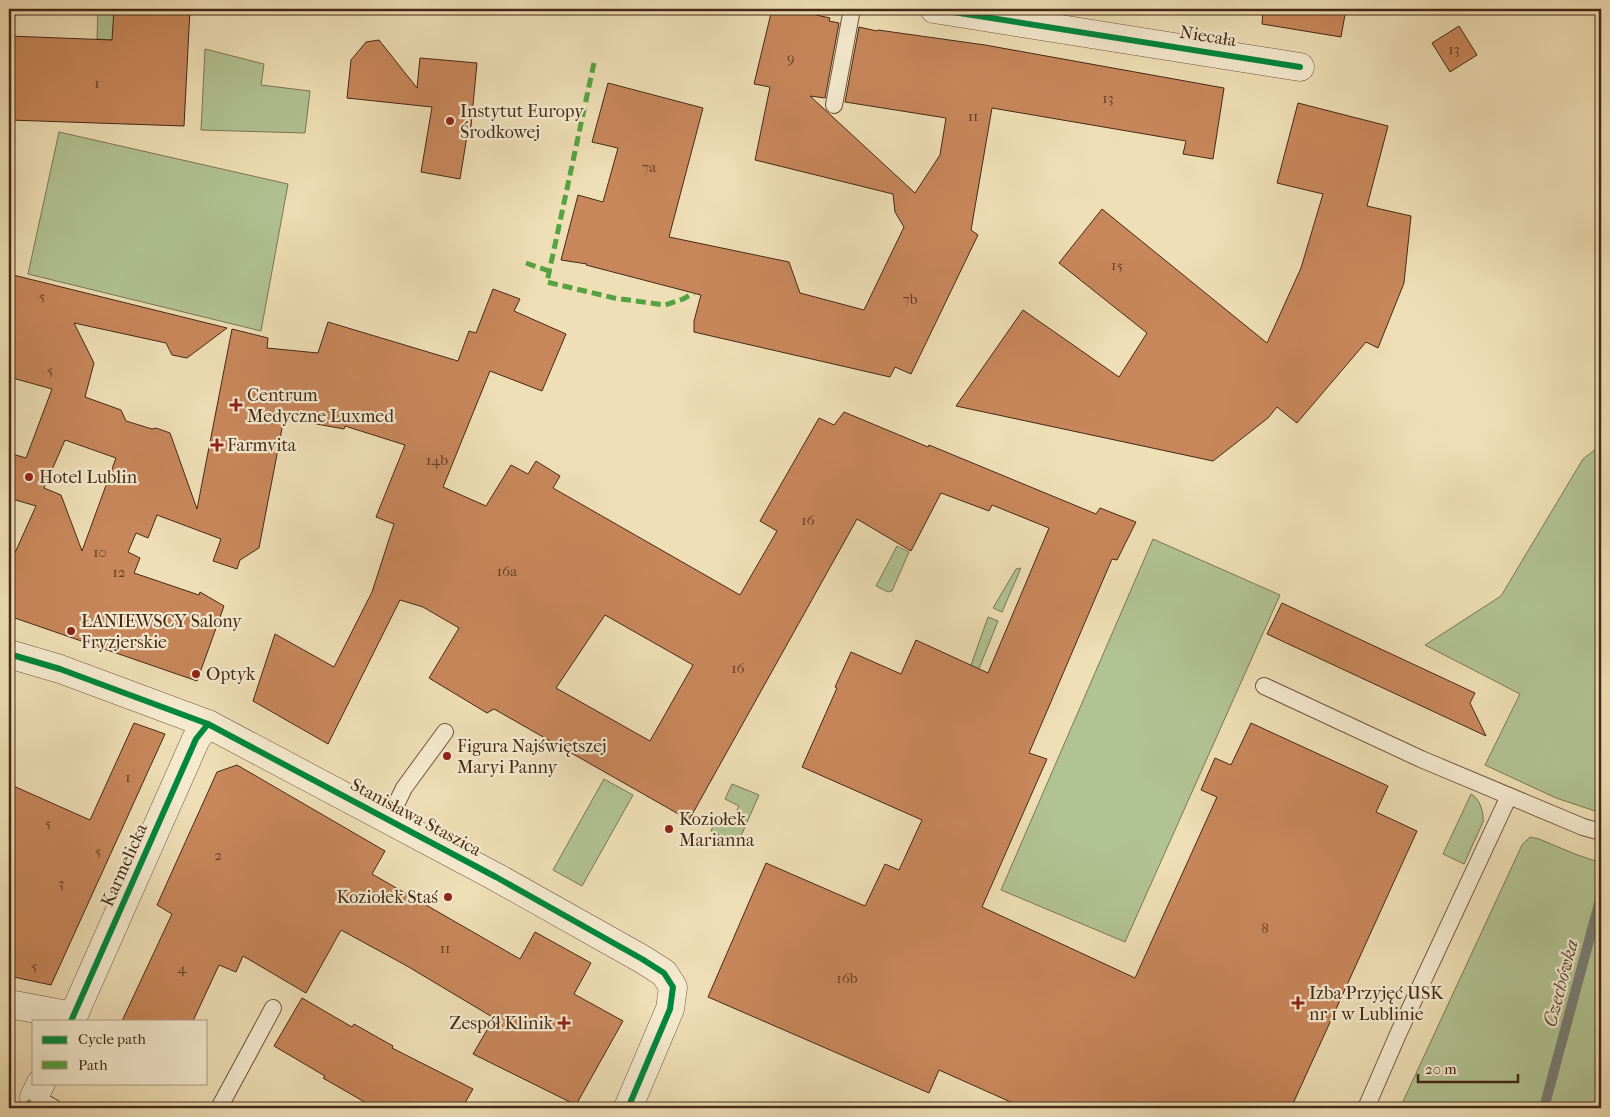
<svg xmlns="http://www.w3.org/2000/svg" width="1610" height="1117" font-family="'IM FELL French Canon',serif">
<rect width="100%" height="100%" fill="#efdfb6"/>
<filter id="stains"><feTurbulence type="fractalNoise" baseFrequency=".004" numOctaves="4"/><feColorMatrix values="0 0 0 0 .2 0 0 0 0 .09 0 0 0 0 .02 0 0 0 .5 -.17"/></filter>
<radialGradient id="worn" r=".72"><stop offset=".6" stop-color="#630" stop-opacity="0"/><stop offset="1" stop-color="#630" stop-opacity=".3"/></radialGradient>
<!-- green -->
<g fill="#b2c393" stroke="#7b7654">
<path d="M9 9H52L51 14 9 11Z"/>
<path d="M98 9H171L170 22 155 42 97 39Z"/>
<path d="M205 49 264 64 261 85 310 91 305 133 201 130Z"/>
<path d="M59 132 288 184 261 331 28 274Z"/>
<path d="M1601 445V813L1556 798 1485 765 1520 694 1425 645 1501 596 1583 459Z"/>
<path d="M1153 539 1280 595 1125 942 1001 890Z"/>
<path d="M897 546 909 552 892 591 888 592 876 586Z"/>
<path d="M1021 568 1002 612 993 608 1016 569Z"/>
<path d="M988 617 998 621 978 671 972 667 971 665Z"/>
<path d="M604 779 633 795 582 886 553 870Z"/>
<path d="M732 784 759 795 737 845 711 831 716 819 729 825 739 806 725 799Z"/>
<path d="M1471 794C1480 799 1484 812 1483 822L1464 864 1443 854Z"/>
<path d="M1530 837 1539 839 1575 854 1601 863V1108H1400L1522 845Z"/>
</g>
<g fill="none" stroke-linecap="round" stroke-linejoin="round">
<!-- stream -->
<path stroke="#798077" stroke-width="10" d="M1544 1108 1601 896"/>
</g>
<!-- building -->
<g fill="#c8875b" stroke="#442916" fill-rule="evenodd">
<path d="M114 9H190L184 126 9 120V36L112 40Z"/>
<path d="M772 9H789L830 18 829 21 839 23 825 98 810 96 915 193 940 155 946 118 845 102 859 27 877 31 878 30 985 45 1224 88 1213 159 1183 154 1186 141 992 108 971 230 978 235 911 374 895 367 890 377 694 332V321L701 295 586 265 587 264 561 260 578 195 603 202 618 148 592 142 608 83 703 108 669 237 789 262 800 293 864 310 904 227 895 212 893 194 755 160 770 87 754 84Z"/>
<path d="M1263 9H1346L1341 37 1262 24Z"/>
<path d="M1459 26 1477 55 1450 72 1432 43Z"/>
<path d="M379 40 417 88 420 58 477 63 470 136H467L460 179 421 172 432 107 347 98 351 60 366 42Z"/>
<path d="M1298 103 1388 126 1367 206 1411 216 1404 283 1378 348 1366 342 1297 423 1277 407 1268 418 1213 461 956 406 1023 310 1119 377 1147 333 1059 263 1102 209 1267 343 1301 268 1323 194 1277 183Z"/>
<path d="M9 274 227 328 187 358 172 355 166 343 74 323 94 363 85 397 121 410 126 421 152 429 156 428 170 433 197 509 232 329 268 338 267 348 318 353 328 322 458 361 469 331 476 333 493 289 520 299 514 311 566 334 542 391 490 371 443 487 486 506 511 465 528 474 536 461 560 476 553 488 740 595 777 531 760 521 819 418 834 425 844 412 928 447 929 445 1096 514 1100 508 1136 522 1117 560 1112 559 1029 753 1047 759 982 907 1135 978 1217 797 1201 790 1215 758 1231 765 1251 723 1388 786 1376 812 1417 831 1291 1108H1024L939 1070 929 1093 708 997 766 863 865 906 885 864 899 870 922 820 802 767 837 688 835 687 851 652 901 674 916 640 988 673 1049 528 992 505 989 511 941 493 911 551 857 519 689 820 494 709 487 713 429 678 459 628 423 607 400 600 328 744 253 701 275 634 334 667 372 592 394 524 376 517 405 445 345 426 344 429 284 418 259 548 240 560 237 569 213 561 221 539 157 515 148 538 136 533 128 552 140 558 134 573 199 595 200 592 224 606 197 681 9 616V566L36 506 9 498V453L26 458 52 389 9 377ZM65 440 116 458 82 551 61 495 44 488ZM605 615 693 665 650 741 556 688Z"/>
<path d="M1282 603 1475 693 1470 703 1486 736 1267 634Z"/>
<path d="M134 723 165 734 51 985 9 976V784L90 820Z"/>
<path d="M237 765 385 851 372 874 520 959 535 932 591 963 574 994 623 1021 576 1105 473 1054 494 1018 407 966 341 930 306 993 243 956 236 972 219 965 193 1021H122L172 914 157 905 217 772Z"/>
<path d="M302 998 352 1027 354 1024 393 1046 392 1048 473 1089 462 1108H375L323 1078 325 1076 274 1046Z"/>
</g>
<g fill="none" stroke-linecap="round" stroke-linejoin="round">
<defs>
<g id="service">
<path d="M834 105 852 9"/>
<path d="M1264 686 1421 759 1583 827 1601 832"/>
<path d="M389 819 404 788 445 732"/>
<path d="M34 1097 54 1108"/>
<path d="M219 1108 273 1008"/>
<path d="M1366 1108 1399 1032 1509 796"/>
</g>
<g id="minor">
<path d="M934 9 1300 67"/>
<path d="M9 654 60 669 208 724 496 877 642 959 664 973 673 987 670 1009 628 1108"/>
<path d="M9 1004 73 1016"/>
<path d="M71 1021 196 739 208 724"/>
<path d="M34 1097 41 1083"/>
</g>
</defs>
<!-- service casing -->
<use href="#service" stroke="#6f563e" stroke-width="18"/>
<!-- minor casing -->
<use href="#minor" stroke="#6f563e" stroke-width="29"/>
<!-- service -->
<use href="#service" stroke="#f5ead0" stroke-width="16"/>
<!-- minor -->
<use href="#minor" stroke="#f5ead0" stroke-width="28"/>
<!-- quiet -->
<g stroke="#55a340" stroke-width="5" stroke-dasharray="10 5" stroke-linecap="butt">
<path d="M594 63 547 282 614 298 665 305 683 299 694 293"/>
<path d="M526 263 549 271"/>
<path d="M24 1108 34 1097"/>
</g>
<defs>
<g id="cycleway">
<path d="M934 9 1300 67"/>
<path d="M9 654 60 669 208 724 496 877 642 959 664 973 673 987 670 1009 628 1108"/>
<path d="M71 1021 196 739 208 724"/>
</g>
</defs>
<!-- cycleway casing -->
<use href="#cycleway" stroke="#f5ead0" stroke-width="9"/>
<!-- cycleway -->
<use href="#cycleway" stroke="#00873e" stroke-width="6"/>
</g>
<!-- markers -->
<g fill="#8f2418" stroke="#f5ead0" stroke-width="2">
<circle cx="450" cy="121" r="5"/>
<path d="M233.5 397.5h5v5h5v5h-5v5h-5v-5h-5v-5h5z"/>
<path d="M214.5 437.5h5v5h5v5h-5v5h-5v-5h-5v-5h5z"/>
<circle cx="29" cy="477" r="5"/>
<circle cx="71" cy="631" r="5"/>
<circle cx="196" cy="674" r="5"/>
<circle cx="447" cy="756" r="5"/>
<circle cx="669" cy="829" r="5"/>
<circle cx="448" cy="897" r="5"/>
<path d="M1295.5 995.5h5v5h5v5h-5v5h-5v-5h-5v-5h5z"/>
<path d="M561.5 1015.5h5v5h5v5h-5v5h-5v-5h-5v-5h5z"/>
</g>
<g text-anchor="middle" stroke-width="4.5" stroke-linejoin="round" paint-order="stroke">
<!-- number labels -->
<g font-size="15" fill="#654027">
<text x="1454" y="54">13</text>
<text x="791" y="63">9</text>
<text x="97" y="88">1</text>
<text x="1108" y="103">13</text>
<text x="973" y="121">11</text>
<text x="649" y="172">7a</text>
<text x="1117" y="270">15</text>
<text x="42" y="301">5</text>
<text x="910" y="304">7b</text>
<text x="50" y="375">5</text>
<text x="437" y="465">14b</text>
<text x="808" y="525">16</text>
<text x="100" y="557">10</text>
<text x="507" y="576">16a</text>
<text x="119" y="577">12</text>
<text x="738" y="673">16</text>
<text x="128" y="782">1</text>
<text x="48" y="828">5</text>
<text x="98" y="856">5</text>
<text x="218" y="860">2</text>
<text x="61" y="888">3</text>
<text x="1265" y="933">8</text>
<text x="445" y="953">11</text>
<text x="34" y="971">5</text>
<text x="182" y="973">4</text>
<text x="847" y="983">16b</text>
</g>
<!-- street labels -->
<g font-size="18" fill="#442916" stroke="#f5ead0">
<text transform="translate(1208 36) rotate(9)" y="6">Niecała</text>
<text transform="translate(416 817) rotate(28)" y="6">Stanisława Staszica</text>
<text transform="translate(124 865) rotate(-66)" y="6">Karmelicka</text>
</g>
<!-- poi labels -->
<g font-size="18" fill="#442916" stroke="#f5ead0" text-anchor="start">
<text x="460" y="117">Instytut Europy<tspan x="460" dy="21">Środkowej</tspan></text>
<text x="247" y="401">Centrum<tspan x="247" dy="21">Medyczne Luxmed</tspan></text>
<text x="227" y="451">Farmvita</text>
<text x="39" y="483">Hotel Lublin</text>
<text x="81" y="627">ŁANIEWSCY Salony<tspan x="81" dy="21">Fryzjerskie</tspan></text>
<text x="206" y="680">Optyk</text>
<text x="457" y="752">Figura Najświętszej<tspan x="457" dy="21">Maryi Panny</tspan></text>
<text x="679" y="825">Koziołek<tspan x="679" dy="21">Marianna</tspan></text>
<text x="438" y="903" text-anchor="end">Koziołek Staś</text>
<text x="1309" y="999">Izba Przyjęć USK<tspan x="1309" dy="21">nr 1 w Lublinie</tspan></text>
<text x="553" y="1029" text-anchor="end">Zespół Klinik</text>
</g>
<!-- water labels -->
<g font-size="19" font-style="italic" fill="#5a4d3e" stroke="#f5ead0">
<text transform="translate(1560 983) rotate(-75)" y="7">Czechówka</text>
</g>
</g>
<!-- margin -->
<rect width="1610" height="1117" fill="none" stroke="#efdfb6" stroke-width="30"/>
<rect x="10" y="10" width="1590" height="1097" fill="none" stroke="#442916" stroke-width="2.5"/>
<rect x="15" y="15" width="1580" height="1087" fill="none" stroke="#442916"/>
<!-- legend -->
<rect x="32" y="1020" width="175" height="65" fill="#f5ead0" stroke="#ae9d86"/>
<rect x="42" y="1036" width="25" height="8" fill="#00873e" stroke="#ae9d86"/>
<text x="78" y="1044" font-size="15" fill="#442916">Cycle path</text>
<rect x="42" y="1061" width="25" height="8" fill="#55a340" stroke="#ae9d86"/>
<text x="78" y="1070" font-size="15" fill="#442916">Path</text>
<!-- scale -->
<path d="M1418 1074v8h100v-8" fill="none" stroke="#442916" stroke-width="2.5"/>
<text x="1425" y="1074" font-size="15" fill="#442916" stroke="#f5ead0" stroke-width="4" paint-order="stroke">20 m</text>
<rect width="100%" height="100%" filter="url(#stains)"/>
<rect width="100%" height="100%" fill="url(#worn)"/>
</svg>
